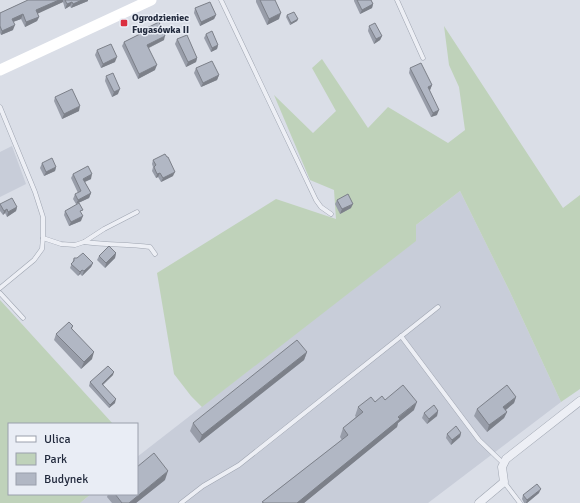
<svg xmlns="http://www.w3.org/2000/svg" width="580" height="503" font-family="Signika,sans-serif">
<rect width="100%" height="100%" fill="#dadee7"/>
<!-- built -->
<g fill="#c8cdd9">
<path d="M12 146 26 184 0 197V152Z"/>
<path d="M460 191 510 292 561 402 428 503H80L91 494H137V457L415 241 416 225Z"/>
</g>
<!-- green -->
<g fill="#bfd2ba">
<path d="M444 26 563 208 580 195V389L561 402 510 292 460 191 416 225V241L202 407 191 396 174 374 157 273 276 199 336 219 334 190 310 180 274 95 313 133 336 111 312 68 322 59 368 128 388 107 448 143 465 130 459 87 449 65Z"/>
<path d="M0 300 113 424H9V494H91L80 503H0Z"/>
</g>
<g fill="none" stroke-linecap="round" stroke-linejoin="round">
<defs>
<g id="service">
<path d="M221 0 316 200 321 207 331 214"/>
<path d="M397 0 423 58"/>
<path d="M0 107 35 192 43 217V238L42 249 34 260 0 288"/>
<path d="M43 238 61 244 75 245 84 242 104 229 137 212"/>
<path d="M84 242C106 245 128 244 150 247L155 254"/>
<path d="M0 293 23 318"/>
<path d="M401 336 479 440 503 463"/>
<path d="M504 482 520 503"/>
<path d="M181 503 203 486 239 465 438 307"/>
</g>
<path id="minor" d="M479 503 504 482 502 467 506 459 580 401"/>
</defs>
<!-- service casing -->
<use href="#service" stroke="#9fa5b1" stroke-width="5"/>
<!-- minor casing -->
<use href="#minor" stroke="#9fa5b1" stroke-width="9"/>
<!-- service -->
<use href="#service" stroke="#edeff5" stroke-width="4"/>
<!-- minor -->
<use href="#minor" stroke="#edeff5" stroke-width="8"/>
<!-- secondary -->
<path stroke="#fff" stroke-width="11" d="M0 70 151 0"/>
</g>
<!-- wall -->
<g fill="#989da9">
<path d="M28 0H88V1L71 8 70 6 65 9 63 2 37 13 39 17 37 21 25 27 21 19 13 22V30L1 35 0 33V13Z"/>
<path d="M256 0H275L279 19 267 25 256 2Z"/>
<path d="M354 0H371L373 4 372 8 360 14 354 1Z"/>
<path d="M195 8 216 15 214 19 200 26 194 13Z"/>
<path d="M287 15 298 19 297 21 290 25 286 17Z"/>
<path d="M369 26 382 36 380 40 374 44 368 31Z"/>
<path d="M147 28 164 40 149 48 155 70 138 79 122 46 124 42 146 31Z"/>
<path d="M206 34 218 45 217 49 211 52 204 38Z"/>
<path d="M177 39 197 58 196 62 186 67 175 44Z"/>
<path d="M97 50 115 62 101 68 95 55Z"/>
<path d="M196 68 219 75 217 80 201 87 194 73Z"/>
<path d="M410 68 432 85 430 90H429L437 115 431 117 409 73Z"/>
<path d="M106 76 118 94 112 97 105 81Z"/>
<path d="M55 97 79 111 62 119 54 101Z"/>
<path d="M153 160 173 176 161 182 158 177 156 178 152 171 153 167 152 164Z"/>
<path d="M42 163 56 167 55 171 44 176 40 168Z"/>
<path d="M73 174 91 179 85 182 91 193 89 198 76 204 73 199 75 194 78 193 71 178Z"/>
<path d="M337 200 351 208 340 214 335 204Z"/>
<path d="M0 204 17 207 16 211 7 217 5 213 3 215 0 211Z"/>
<path d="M65 211 81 214V221L69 226 64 215Z"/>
<path d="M116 253 115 258 105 268 97 260 99 256Z"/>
<path d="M74 258 93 263 91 267 82 276 80 274 78 276 70 268Z"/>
<path d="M73 326 72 329 92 359 81 369 54 340 56 334Z"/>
<path d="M307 352 304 360 199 443 190 431 193 423Z"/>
<path d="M113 375 103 385 115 403 109 408 89 386 90 382Z"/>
<path d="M516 397 514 403 505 410 507 412 504 418 487 432 474 416 477 409Z"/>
<path d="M385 400 414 410 398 423 397 427 304 503H262V502L342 440 340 437 343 428 356 417 355 416 358 407Z"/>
<path d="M438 411 437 416 427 424 422 418 424 413Z"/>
<path d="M461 433 460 437 451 445 446 438 447 434Z"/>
<path d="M165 480 136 503H112L107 497 108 494H137Z"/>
<path d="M539 493 527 503H524L522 499 523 495Z"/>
</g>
<!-- shaded-wall -->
<g fill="#7c8089">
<path d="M59 0H63V2L35 15 36 10Z"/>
<path d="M82 0H88V1L71 8 73 4Z"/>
<path d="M72 2 70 6 65 9 67 4Z"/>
<path d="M373 4 372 8 360 14 362 10Z"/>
<path d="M281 13 279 19 267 25 269 19Z"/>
<path d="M23 14 21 19 10 23 12 19Z"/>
<path d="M216 15 214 19 200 26 201 22Z"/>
<path d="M39 17 37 21 25 27 26 22Z"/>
<path d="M298 19 297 21 290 25 291 23Z"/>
<path d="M15 25 13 30 1 35 2 31Z"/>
<path d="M165 36 164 40 146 49 147 45Z"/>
<path d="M382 36 380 40 374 44 376 39Z"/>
<path d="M218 45 217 49 211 52 212 48Z"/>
<path d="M117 57 115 62 101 68 103 64Z"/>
<path d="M197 58 196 62 186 67 188 62Z"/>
<path d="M157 65 155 70 138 79 139 74Z"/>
<path d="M219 75 217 80 201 87 203 83Z"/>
<path d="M432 85 430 90 426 91 428 87Z"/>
<path d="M120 89 118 94 112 97 114 92Z"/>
<path d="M80 106 79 111 62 119 64 114Z"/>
<path d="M439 110 437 115 431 117 433 113Z"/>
<path d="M56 167 55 171 44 176 46 172Z"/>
<path d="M175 172 173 176 161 182 163 178Z"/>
<path d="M160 173 158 177 156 178 157 174Z"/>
<path d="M92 174 91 179 82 183 83 179Z"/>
<path d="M91 193 89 198 76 204 78 200Z"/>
<path d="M353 204 351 208 340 214 342 209Z"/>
<path d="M17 207 16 211 7 217 8 212Z"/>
<path d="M7 209 5 213 3 215 4 211Z"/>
<path d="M83 216 81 221 69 226 71 222Z"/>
<path d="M116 253 115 258 105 268 106 263Z"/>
<path d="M93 263 91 267 82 276 84 271Z"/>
<path d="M82 270 80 274 78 276 80 272Z"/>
<path d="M94 352 92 359 81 369 84 362Z"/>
<path d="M307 352 304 360 199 443 202 435Z"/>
<path d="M114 372 113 375 100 387 102 384Z"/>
<path d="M516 397 514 403 501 414 503 407Z"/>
<path d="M116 399 115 403 109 408 110 405Z"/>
<path d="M417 402 414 410 398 423 397 427 304 503H297Z"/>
<path d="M438 411 437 416 427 424 429 419Z"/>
<path d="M507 412 504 418 487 432 489 425Z"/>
<path d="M461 433 460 437 451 445 452 440Z"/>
<path d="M168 471 165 480 136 503H129Z"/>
<path d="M541 489 539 493 527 503H526L527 500Z"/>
</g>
<!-- building -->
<g fill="#b1b7c4" stroke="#7c8089">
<path d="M28 0H59L36 10 39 17 26 22 23 14 12 19 15 25 2 31 0 26V13Z"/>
<path d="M65 0H82L73 4 72 2 67 4Z"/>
<path d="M260 0H275L281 13 269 19Z"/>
<path d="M357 0H371L373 4 362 10Z"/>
<path d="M210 2 216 15 201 22 195 8Z"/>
<path d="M294 12 298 19 291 23 287 15Z"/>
<path d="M159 22 165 36 147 45 157 65 139 74 124 42 148 30 147 28Z"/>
<path d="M375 23 382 36 376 39 369 26Z"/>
<path d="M212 31 218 45 212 48 206 34Z"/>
<path d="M187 35 197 58 188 62 177 39Z"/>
<path d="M111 44 117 57 103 64 97 50Z"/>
<path d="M212 61 219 75 203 83 196 68Z"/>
<path d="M421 63 432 85 428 87 439 110 433 113 410 68Z"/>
<path d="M113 73 120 89 114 92 106 76Z"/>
<path d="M72 89 80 106 64 114 55 97Z"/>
<path d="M165 154 167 157H168L175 172 163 178 160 173 157 174 154 167 156 165 153 160Z"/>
<path d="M52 158 56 167 46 172 42 163Z"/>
<path d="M88 166 92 174 83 179 91 193 78 200 75 194 81 191 73 174Z"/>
<path d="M348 194 353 204 342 209 337 200Z"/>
<path d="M12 198 17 207 8 212 7 209 4 211 0 204Z"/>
<path d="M79 203 83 210 80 211 83 216 71 222 65 211Z"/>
<path d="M109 246 116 253 106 263 99 256Z"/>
<path d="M83 253 93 263 84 271 82 270 80 272 71 264 74 261V258H77Z"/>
<path d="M69 322 73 326 71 328 94 352 84 362 56 334Z"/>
<path d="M297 340 307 352 202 435 193 423Z"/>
<path d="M108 366 114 372 102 384 116 399 110 405 90 382Z"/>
<path d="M403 385 417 402 398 417 400 419 297 503H264L262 502 348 435 343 428 363 412 358 407 371 397 375 402 382 396 385 400Z"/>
<path d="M507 385 516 397 503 407 507 412 489 425 477 409Z"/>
<path d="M434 405 438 411 429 419 424 413Z"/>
<path d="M456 426 461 433 452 440 447 434Z"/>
<path d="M154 453 168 471 129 503H122L115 494H137V467Z"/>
<path d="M537 484 541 489 527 500 523 495Z"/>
</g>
<!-- markers -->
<rect fill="#db2f40" stroke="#e9edf5" stroke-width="1.5" x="120" y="19" width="8" height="8" rx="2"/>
<g text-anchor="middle" stroke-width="3" stroke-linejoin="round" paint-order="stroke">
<!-- poi labels -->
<g font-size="10" font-weight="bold" fill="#232b3e" stroke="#e9edf5" text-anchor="start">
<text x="132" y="21">Ogrodzieniec<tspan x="132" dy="12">Fugasówka II</tspan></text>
</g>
</g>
<!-- legend -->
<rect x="8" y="423" width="130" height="72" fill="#e9edf5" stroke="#9a9fac"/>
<rect x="16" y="436" width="20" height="6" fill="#ffffff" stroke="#9a9fac"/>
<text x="44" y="443" font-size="12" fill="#232b3e">Ulica</text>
<rect x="16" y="453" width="20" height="12" fill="#bfd2ba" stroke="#9a9fac"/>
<text x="44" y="463" font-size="12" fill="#232b3e">Park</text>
<rect x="16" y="473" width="20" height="12" fill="#b1b7c4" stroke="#9a9fac"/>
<text x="44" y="483" font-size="12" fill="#232b3e">Budynek</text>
</svg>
